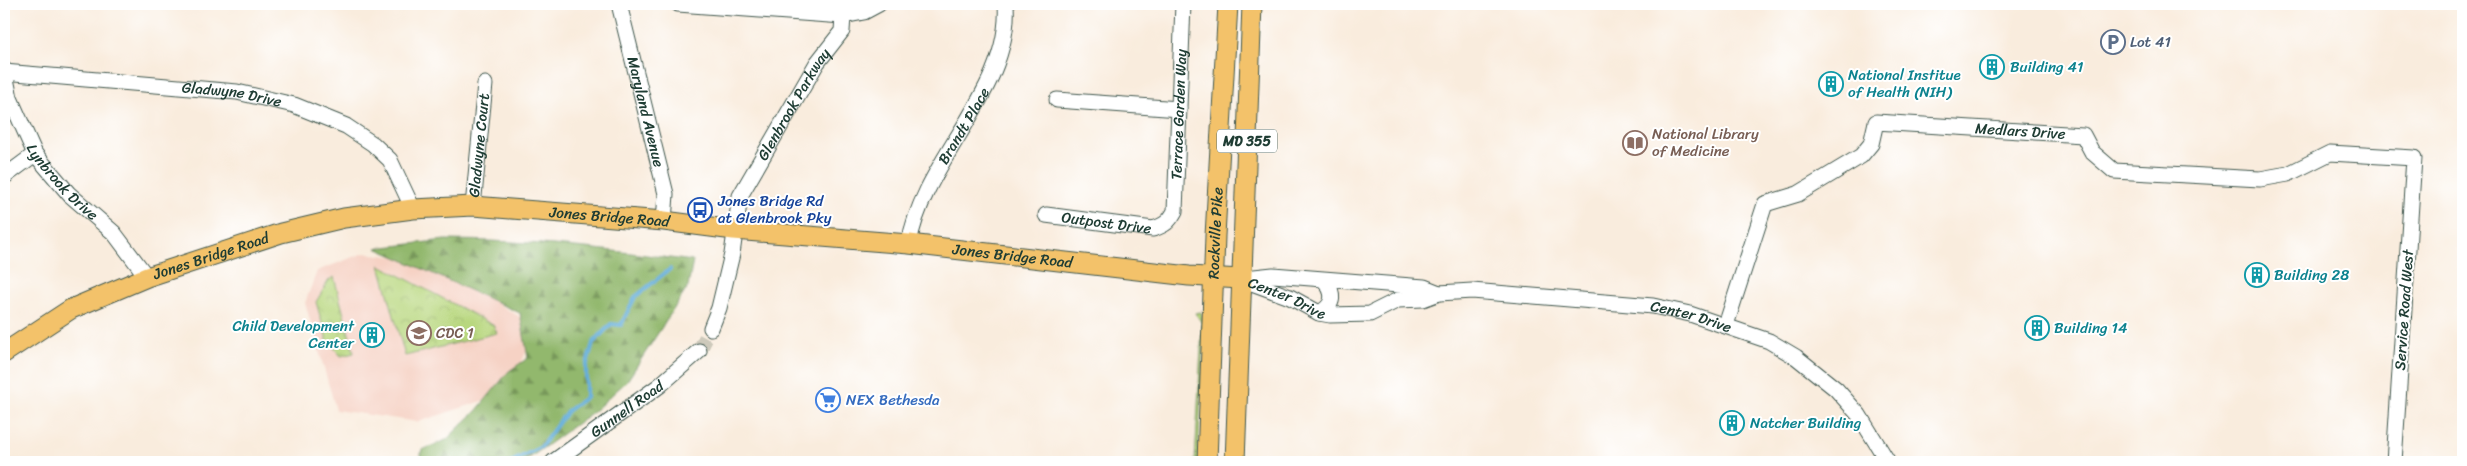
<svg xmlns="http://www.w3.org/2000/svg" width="2467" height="466" font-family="Sriracha,sans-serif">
<defs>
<pattern id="grass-tufts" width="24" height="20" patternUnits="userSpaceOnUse" patternTransform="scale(1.25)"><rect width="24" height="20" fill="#b8d77e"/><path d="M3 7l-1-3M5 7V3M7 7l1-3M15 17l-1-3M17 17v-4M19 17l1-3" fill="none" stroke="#9eb96e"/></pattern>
<pattern id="forest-firs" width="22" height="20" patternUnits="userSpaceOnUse" patternTransform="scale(1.25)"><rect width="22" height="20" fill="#92b86d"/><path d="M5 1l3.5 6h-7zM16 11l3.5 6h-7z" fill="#77975a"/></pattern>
<pattern id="park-crowns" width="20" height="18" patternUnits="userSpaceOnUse" patternTransform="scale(1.25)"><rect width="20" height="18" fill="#b8d77e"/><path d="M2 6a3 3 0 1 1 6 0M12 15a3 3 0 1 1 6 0" fill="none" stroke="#9eb96e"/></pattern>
</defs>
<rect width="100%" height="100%" fill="#fff"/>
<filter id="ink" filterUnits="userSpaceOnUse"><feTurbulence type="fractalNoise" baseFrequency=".02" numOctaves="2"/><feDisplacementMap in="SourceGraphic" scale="10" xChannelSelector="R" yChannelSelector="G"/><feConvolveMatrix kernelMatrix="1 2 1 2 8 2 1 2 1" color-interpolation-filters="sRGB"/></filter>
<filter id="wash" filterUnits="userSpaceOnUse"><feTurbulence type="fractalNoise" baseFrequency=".0096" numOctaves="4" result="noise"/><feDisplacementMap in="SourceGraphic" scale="20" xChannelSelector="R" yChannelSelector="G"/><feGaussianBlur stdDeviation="1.12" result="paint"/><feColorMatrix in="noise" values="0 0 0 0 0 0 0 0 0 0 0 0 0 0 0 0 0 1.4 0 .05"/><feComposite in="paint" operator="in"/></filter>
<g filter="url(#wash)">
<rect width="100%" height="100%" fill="#f9ecdd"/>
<!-- built -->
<path fill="#f6d2c4" d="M364 253 422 260 520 317 527 350 507 393 418 422 336 410 305 303 317 271Z"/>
<!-- grass -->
<path fill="url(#grass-tufts)" stroke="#6c8a59" d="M1201 312 1204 322 1198 462H1195L1202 329V323L1195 313Z"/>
<!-- forest -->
<path fill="url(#forest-firs)" stroke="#587a50" d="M445 240C529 240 610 250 693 261L688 287 627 381 594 411 524 462H419L422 450 446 440 477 410 509 371 528 358 520 313 376 248Z"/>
<!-- park -->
<g fill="url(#park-crowns)" stroke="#6c8a59">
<path d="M380 265 493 325 497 333 405 356Z"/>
<path d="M334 277 354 353 341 356 327 340 316 302 329 280Z"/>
</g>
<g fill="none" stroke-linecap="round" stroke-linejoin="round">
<!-- stream -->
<path stroke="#63aedb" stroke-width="4" d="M511 462 541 447 567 411 586 397V367L593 343 611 324 621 325 635 297 670 269"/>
</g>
</g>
<g filter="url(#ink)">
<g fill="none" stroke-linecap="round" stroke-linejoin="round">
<!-- minor-tunnel -->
<path stroke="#cdc9bb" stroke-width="15" stroke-dasharray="15 8" stroke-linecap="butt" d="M699 351 711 328"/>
<defs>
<g id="minor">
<path id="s1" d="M619 4 666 194 664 221"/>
<path d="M678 4 843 16"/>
<path id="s2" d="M4 69 10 98 35 154 69 194 114 233 147 277"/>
<path id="s3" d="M4 72 237 92 294 105 346 126 373 144 390 160 413 209"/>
<path d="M1057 100 1179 109"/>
<path d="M4 177 35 154"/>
<path id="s4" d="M473 206 485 84"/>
<path id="s5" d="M1046 215 1153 229C1165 225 1169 222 1175 211L1183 4"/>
<path id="s6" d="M909 244C923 159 1012 91 1006 4"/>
<path d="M1245 278 1273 275 1424 287 1439 293"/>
<path id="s7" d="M1241 279 1290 297 1319 313 1330 315 1370 314 1398 300 1423 299 1439 293 1472 291 1653 306 1690 314 1769 341 1796 357 1836 389 1859 415 1888 462"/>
<path d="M1319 313C1335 305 1335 293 1324 280"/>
<path id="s8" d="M1726 325 1765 204 1798 194 1861 156 1871 144 1876 122 2083 135 2092 152 2114 171 2260 179 2288 174 2330 153 2414 158 2394 462"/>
<path id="s9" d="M711 328 719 308 732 254 740 196 817 63 842 31 843 16 864 12 879 4"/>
<path id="s10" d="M553 462 659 386 699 351"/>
</g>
<g id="major">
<path id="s11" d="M4 353 71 309 147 277 281 233 344 218 413 209 473 206 664 221 734 230 909 244 1189 276 1241 279"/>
<path id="s12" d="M1207 462 1215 236 1228 4"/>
<path d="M1235 462 1252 4"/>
</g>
</defs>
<!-- minor casing -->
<use href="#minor" stroke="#40574d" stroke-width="17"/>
<!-- major casing -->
<use href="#major" stroke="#40574d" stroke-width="21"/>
<!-- minor -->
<use href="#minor" stroke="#fff" stroke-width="15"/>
<!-- major -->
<use href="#major" stroke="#f3c26a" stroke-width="19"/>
</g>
</g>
<!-- icons -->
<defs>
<symbol id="parking-ring" viewBox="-11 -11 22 22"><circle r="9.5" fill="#fff" stroke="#5c6f8a" stroke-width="1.5"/><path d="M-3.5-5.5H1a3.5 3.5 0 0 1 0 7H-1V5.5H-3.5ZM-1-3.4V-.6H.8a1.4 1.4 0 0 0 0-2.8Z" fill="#5c6f8a"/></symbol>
<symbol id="building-ring" viewBox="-11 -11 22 22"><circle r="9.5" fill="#fff" stroke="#0f9aa8" stroke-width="1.5"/><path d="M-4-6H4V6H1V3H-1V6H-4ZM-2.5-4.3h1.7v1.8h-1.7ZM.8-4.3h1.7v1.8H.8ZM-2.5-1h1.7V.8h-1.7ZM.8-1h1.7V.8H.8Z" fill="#0f9aa8"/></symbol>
<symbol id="library-ring" viewBox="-11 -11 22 22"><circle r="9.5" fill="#fff" stroke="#8d6e63" stroke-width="1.5"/><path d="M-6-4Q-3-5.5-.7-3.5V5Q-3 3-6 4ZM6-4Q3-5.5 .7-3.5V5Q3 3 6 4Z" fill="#8d6e63"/></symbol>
<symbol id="bus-ring" viewBox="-11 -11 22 22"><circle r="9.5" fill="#fff" stroke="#1a4fb4" stroke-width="1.5"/><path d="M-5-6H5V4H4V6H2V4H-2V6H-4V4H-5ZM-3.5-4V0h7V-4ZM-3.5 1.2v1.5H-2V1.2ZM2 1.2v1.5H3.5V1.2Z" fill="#1a4fb4"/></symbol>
<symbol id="school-ring" viewBox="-11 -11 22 22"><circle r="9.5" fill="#fff" stroke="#8d6e63" stroke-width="1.5"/><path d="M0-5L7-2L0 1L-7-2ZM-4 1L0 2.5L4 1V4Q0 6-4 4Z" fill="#8d6e63"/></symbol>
<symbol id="supermarket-ring" viewBox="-11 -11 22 22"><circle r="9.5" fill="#fff" stroke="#3f7fe0" stroke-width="1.5"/><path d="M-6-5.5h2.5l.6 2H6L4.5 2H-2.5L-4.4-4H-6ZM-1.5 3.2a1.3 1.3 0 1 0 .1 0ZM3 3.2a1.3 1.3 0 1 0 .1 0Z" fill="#3f7fe0"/></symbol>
</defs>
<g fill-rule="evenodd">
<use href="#parking-ring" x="2099" y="28" width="28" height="28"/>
<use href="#building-ring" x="1978" y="53" width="28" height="28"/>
<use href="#building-ring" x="1817" y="70" width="28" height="28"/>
<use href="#library-ring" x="1621" y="129" width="28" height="28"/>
<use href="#bus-ring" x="686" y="196" width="28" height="28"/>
<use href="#building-ring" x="2243" y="261" width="28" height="28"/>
<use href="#building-ring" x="2023" y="314" width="28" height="28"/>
<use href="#school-ring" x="405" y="319" width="28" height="28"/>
<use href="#building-ring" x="358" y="321" width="28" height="28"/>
<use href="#supermarket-ring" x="814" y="386" width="28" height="28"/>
<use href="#building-ring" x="1718" y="409" width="28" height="28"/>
</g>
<g text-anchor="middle" stroke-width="4" stroke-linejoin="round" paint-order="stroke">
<!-- shield labels -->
<rect fill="#fff" stroke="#627771" stroke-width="1" x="1217" y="129.5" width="60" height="23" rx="4"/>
<g font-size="14" font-weight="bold" fill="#1f3d34">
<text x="1247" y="146">MD 355</text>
</g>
<!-- service labels -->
<g font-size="15" fill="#4e5e75" stroke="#fff" text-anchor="start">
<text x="2130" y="47">Lot 41</text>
</g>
<!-- culture labels -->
<g font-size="15" fill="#0d838f" stroke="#fff" text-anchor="start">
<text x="2010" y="72">Building 41</text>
<text x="1848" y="80">National Institue<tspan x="1848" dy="17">of Health (NIH)</tspan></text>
<text x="2274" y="280">Building 28</text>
<text x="354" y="331" text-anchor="end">Child Development<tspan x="354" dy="17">Center</tspan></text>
<text x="2054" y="333">Building 14</text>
<text x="1750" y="428">Natcher Building</text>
</g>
<!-- street labels -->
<g font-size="15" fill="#1f3d34" stroke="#fff">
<text dy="5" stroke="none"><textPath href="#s3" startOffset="229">Gladwyne Drive</textPath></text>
<text dy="5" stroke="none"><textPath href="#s9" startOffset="242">Glenbrook Parkway</textPath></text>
<text dy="5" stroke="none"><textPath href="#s1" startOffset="111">Maryland Avenue</textPath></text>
<text dy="5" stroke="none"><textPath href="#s5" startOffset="234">Terrace Garden Way</textPath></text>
<text dy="5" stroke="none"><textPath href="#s6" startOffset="131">Brandt Place</textPath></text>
<text dy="5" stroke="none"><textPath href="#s8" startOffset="418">Medlars Drive</textPath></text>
<text dy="5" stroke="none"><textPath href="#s4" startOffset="61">Gladwyne Court</textPath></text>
<text dy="5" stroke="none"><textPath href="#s2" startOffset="130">Lynbrook Drive</textPath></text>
<text dy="5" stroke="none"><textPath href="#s11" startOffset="635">Jones Bridge Road</textPath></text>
<text dy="5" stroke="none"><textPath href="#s5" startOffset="61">Outpost Drive</textPath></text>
<text dy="5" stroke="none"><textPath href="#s12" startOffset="229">Rockville Pike</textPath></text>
<text dy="5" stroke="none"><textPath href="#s11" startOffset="230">Jones Bridge Road</textPath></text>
<text dy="5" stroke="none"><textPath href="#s11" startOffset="1040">Jones Bridge Road</textPath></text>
<text dy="5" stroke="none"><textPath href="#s7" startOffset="50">Center Drive</textPath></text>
<text transform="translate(2404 310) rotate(-86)" y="5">Service Road West</text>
<text dy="5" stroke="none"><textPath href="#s7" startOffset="464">Center Drive</textPath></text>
<text dy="5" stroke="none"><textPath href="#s10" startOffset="91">Gunnell Road</textPath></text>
</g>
<!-- education labels -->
<g font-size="15" fill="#785e54" stroke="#fff" text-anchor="start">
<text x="1652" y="139">National Library<tspan x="1652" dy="17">of Medicine</tspan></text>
<text x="436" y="338">CDC 1</text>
</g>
<!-- transit labels -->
<g font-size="15" fill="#164399" stroke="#fff" text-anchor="start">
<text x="718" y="206">Jones Bridge Rd<tspan x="718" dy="17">at Glenbrook Pky</tspan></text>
</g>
<!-- shop labels -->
<g font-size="15" fill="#366cbe" stroke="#fff" text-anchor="start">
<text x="846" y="405">NEX Bethesda</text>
</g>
</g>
<!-- margin -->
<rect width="2467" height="466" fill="none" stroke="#fff" stroke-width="20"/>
</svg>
